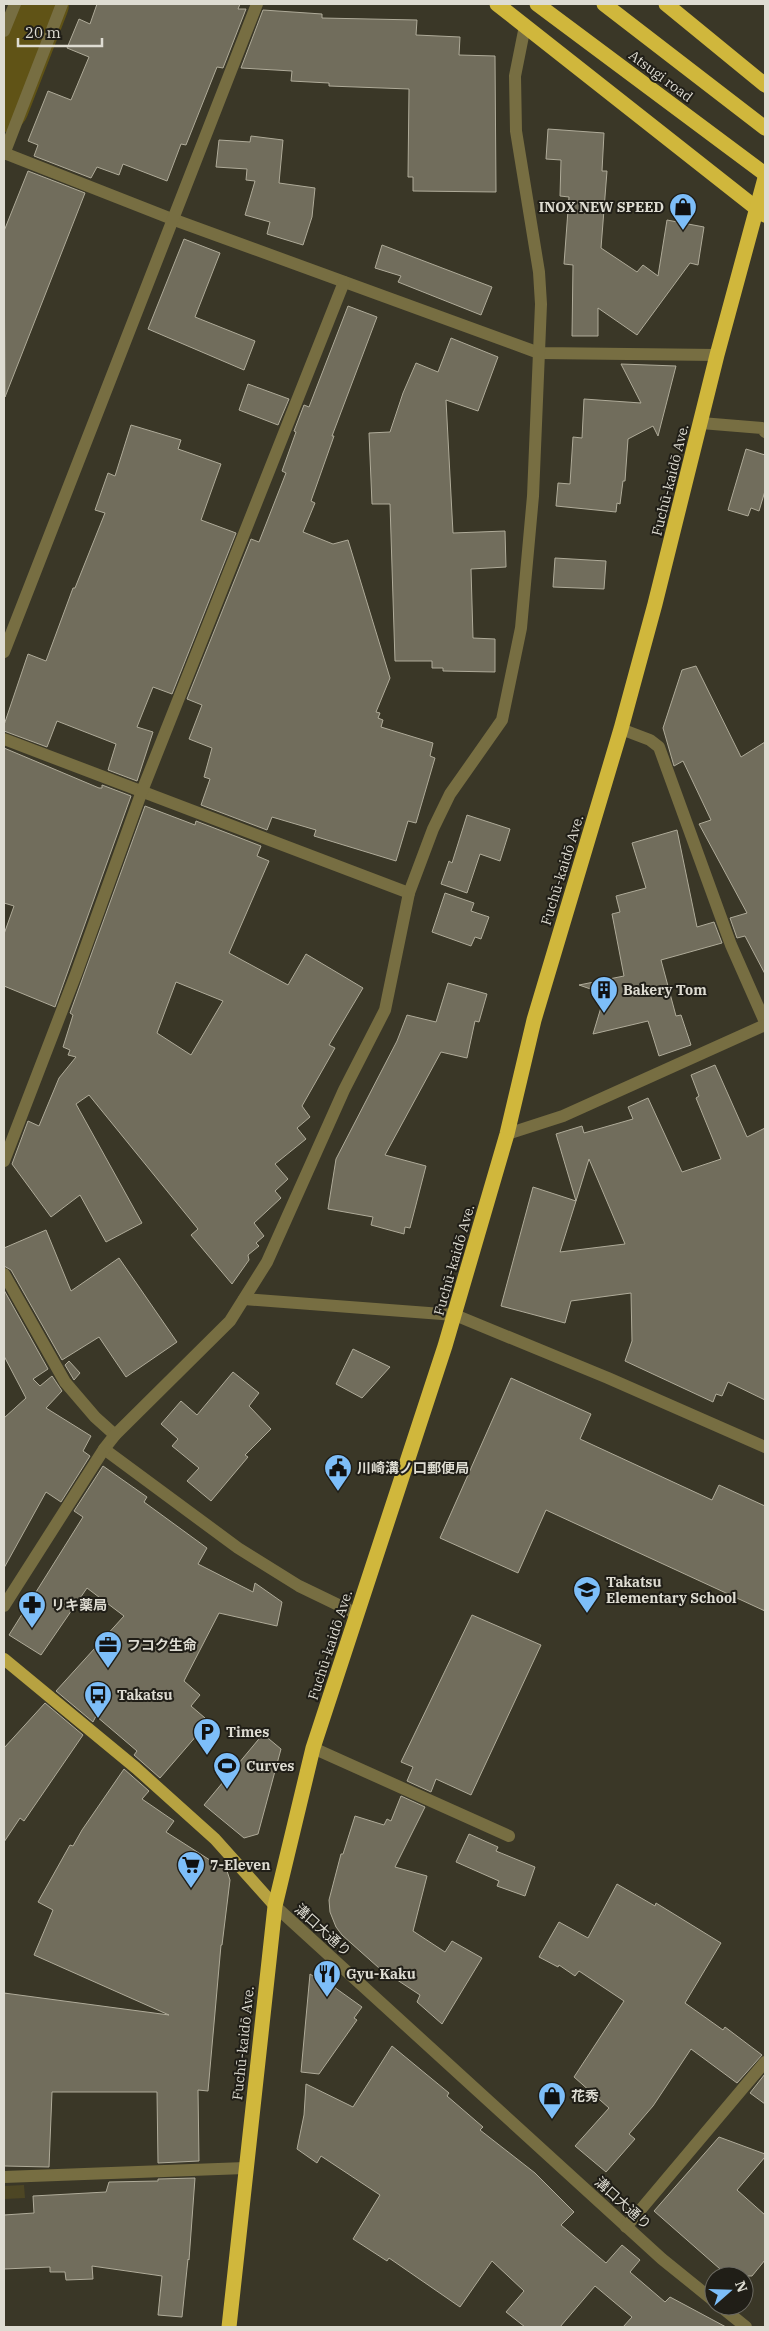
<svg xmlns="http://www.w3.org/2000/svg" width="769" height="2331" font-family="'IBM Plex Serif','Noto Sans JP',serif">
<rect width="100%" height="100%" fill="#3a3727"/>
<!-- green -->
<path fill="#4d4624" d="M24 2185 25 2198 4 2199V2186Z"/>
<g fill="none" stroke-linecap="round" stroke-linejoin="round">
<!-- river -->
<path stroke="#605316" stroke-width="50" d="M4 107 44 4"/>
</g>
<!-- building -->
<g fill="#716d5c" stroke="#afab99" fill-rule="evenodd">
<path d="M97 4H240L238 9H246L223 68 217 67 186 145 181 144 167 181 123 164 119 175 97 167 91 178 34 156 38 145 28 141 48 91 71 100 89 57 67 48 79 19 90 24Z"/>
<path d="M263 10 322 14V18L417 20 416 35 460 37 459 55 495 56 496 192 413 191V177H408L409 89 329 86V83L291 81 292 71 241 68Z"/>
<path d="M548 129 604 133 602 171H607L601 248 637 272 643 265 658 276 667 220 704 227 698 265 690 263 637 335 598 308V336H572L573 265 564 264 569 197 560 196 561 160 546 159Z"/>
<path d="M251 136 283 140 279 183 315 188 312 217 303 245 267 234 270 222 245 215 255 181 246 180 247 169 216 167 219 140 250 142Z"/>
<path d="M28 171 85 193 5 397 4 231Z"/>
<path d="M184 239 220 253 195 317 255 341 244 370 148 329Z"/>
<path d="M382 245 492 287 481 315 398 282 401 276 375 268Z"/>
<path d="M348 306 377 317 332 436H334L311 501 315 503 303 532 333 544 348 540 390 678 376 712 380 713 378 718 383 720 381 727 433 743 430 756 435 758 416 823 408 821 396 861 314 836 316 830 272 817 267 830 201 805 210 779 204 777 212 748 189 739 202 705 187 699 251 539 259 542 286 473 282 471 296 432 294 431 304 405 309 407Z"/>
<path d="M451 338 498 357 478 411 446 400 453 533 505 531 506 567 471 569 473 638 495 639V672L443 671V668H432V661H395L390 504H372L369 433 390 432 403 393 416 363 438 372Z"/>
<path d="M621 364 676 366 658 436 653 426 628 439 625 481H623L620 504 617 503 616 512 556 506 558 483 570 484 573 437 582 438 584 399 641 403Z"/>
<path d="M248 384 289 399 278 425 239 410Z"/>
<path d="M131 425 181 440 178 449 221 464 201 520 236 533 172 694 153 687 137 727 153 732 137 781 108 770 116 744 57 721 47 747 4 731V725L28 654 46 661 73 588H75L105 513 95 510 108 473 115 476Z"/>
<path d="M746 449 765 455V491L759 511 751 508 748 516 728 510Z"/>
<path d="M555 558 606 561 604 589 553 587Z"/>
<path d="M696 666 741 757 765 742V974L745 936 737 938 730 918 747 913 699 824 711 820 683 761 674 766 663 728 682 670Z"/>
<path d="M4 748 99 788H102V785L131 796 55 1007 4 986V934L14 906 4 903Z"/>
<path d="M145 806 195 825 196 821 261 846 257 856 269 861 229 953 288 985 306 954 363 988 329 1045 335 1048 302 1106 310 1117 297 1128 306 1139 275 1164 288 1179 275 1191 281 1198 254 1223 264 1236 256 1243 259 1246 248 1255 249 1260 232 1284 191 1235 198 1229 89 1095 76 1104 142 1223 106 1242 80 1195 51 1217 12 1164 28 1121 39 1126 59 1078 76 1057 68 1055 70 1050 63 1047 73 1015 70 1013ZM176 982 223 1001 191 1055 157 1033Z"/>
<path d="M467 815 510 829 500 861 480 854 467 893 441 884 449 861 452 863Z"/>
<path d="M677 830 697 927 714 922 722 943 661 960 676 1016 681 1015 691 1045 659 1056 648 1021 593 1034 605 994 579 985 624 976 612 914 620 912 616 896 646 888 632 843Z"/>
<path d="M445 893 474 903 471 911 489 917 481 939 475 937 471 946 432 932Z"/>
<path d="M448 983 487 994 479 1022 475 1021 467 1058 441 1052 385 1155 426 1166 410 1228 405 1227 404 1234 371 1225 373 1217 328 1209 336 1159 397 1041 407 1015 436 1022Z"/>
<path d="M715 1065 747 1137 765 1128V1400L728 1382 722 1396 716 1394 713 1402 625 1361 632 1341 631 1293 571 1301 565 1323 501 1306 533 1187 576 1201 556 1134 582 1126 584 1133 633 1119 628 1107 648 1098 682 1172 721 1159 696 1098 699 1096 691 1075ZM589 1159 625 1244 560 1252 576 1201Z"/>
<path d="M46 1230 71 1291 119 1258 177 1342 126 1377 99 1337 62 1360 11 1270 4 1266V1248Z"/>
<path d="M4 1290 48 1369 33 1379 40 1386 52 1376 62 1391 46 1408 91 1436 83 1451 90 1456 61 1502 46 1492 4 1568V1418L26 1398 4 1356Z"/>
<path d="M353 1349 390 1367 362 1398 336 1384Z"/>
<path d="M69 1361 80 1373 74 1380 65 1365Z"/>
<path d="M233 1372 259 1393 249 1406 271 1429 245 1455 248 1457 211 1501 187 1481 199 1468 172 1446 178 1439 161 1424 181 1401 197 1415Z"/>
<path d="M511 1378 591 1414 580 1439 712 1500 719 1485 765 1506V1611L546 1510 518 1573 440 1538Z"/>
<path d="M103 1466 147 1497 144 1502 207 1548 198 1564 253 1592 255 1583 282 1602 277 1626 219 1613 184 1681 200 1695 191 1706 205 1718 194 1731 198 1734 160 1778 134 1755 137 1751 96 1716 93 1722 56 1691 124 1616 87 1588 41 1655 9 1635 83 1517 74 1511Z"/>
<path d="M472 1615 541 1645 471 1795 436 1779 431 1792 407 1781 413 1767 401 1762Z"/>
<path d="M45 1703 83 1735 24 1821 20 1818 4 1842V1748Z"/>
<path d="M263 1734 281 1749 258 1834 244 1838 204 1805Z"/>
<path d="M124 1769 149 1791 142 1799 174 1821 166 1832 227 1871 230 1880 222 1945H221L208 2091 198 2090 199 2161 158 2163 157 2092H52L49 2167 4 2166V1993L169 2015 34 1955 53 1910 38 1902 70 1845 73 1846 82 1830Z"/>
<path d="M401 1796 425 1807 395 1867 427 1876 413 1931 445 1952 452 1941 482 1958 442 2024 417 2002 420 1995 379 1968 342 1935 336 1927 330 1912 329 1900 341 1854H343L355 1816 384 1825 387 1819 391 1821Z"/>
<path d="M469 1834 498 1847 496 1851 535 1867 525 1896 497 1886 499 1881 456 1862Z"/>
<path d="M617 1884 655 1906 656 1903 721 1943 685 2003 723 2030 725 2027 762 2055 737 2083 691 2049 653 2106 629 2134 635 2139 606 2172 575 2146 609 2108 574 2077 624 2001 579 1971 575 1976 559 1965 558 1967 539 1957 559 1922 588 1938Z"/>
<path d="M310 1974 327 1985V1982L362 2007 354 2018 357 2020 319 2074 301 2072Z"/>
<path d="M392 2046 449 2093 447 2096 483 2127 480 2130 535 2173 574 2212 561 2225 606 2263 622 2245 640 2260 630 2272 665 2302 670 2297 726 2327H623L632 2317 595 2286 560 2327H525L506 2312 524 2291 492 2261 460 2307 389 2258 387 2261 353 2239 380 2195 321 2156 317 2163 297 2149 304 2115 306 2084 353 2107Z"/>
<path d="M765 2074V2104L750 2093Z"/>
<path d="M719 2137 765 2154V2157L737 2190 765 2215V2260L752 2276H728L654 2211Z"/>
<path d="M195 2178 189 2260 188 2259 182 2317 158 2315 162 2276 92 2266 93 2279 66 2280 65 2272H50V2267L4 2269V2215L34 2213 33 2196 106 2192 109 2182 158 2181V2179Z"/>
</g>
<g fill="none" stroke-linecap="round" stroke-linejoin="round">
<!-- minor -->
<g stroke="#776e42" stroke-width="12">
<path d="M4 31 15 4"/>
<path d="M4 153 172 219 539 353 717 355"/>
<path d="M4 154 62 4"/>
<path d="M701 423 762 428 765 432"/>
<path d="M4 652 257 4"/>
<path d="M621 729 650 740 659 747 731 945 765 1022"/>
<path d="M4 739 409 893"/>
<path d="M507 1134 563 1116 765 1025"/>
<path d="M4 1161 76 974 142 791 344 282"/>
<path d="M4 1274 65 1382 95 1417 115 1435"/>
<path d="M244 1299 455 1315 608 1378 765 1447"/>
<path d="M104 1449 238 1548 299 1586 357 1614"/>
<path d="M4 1606 104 1449 115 1435 230 1321 267 1262 344 1090 385 1010 409 893 433 829 450 794 502 720 521 628 533 496 541 304 539 272 516 131 515 76 525 26"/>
<path d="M313 1748 509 1836"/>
<path d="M275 1906 662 2259 714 2301"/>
<path d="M4 2177 245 2168"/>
<path d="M626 2227 765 2062"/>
<path d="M720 2306 746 2327"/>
</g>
<!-- major -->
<path stroke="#b7a241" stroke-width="12" d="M4 1659 136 1768 215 1839 275 1906"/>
<!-- highway -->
<g stroke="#d0b73c" stroke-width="15">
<path d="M497 4 765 215"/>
<path d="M537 4 765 174"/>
<path d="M604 4 765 128"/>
<path d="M666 4 765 85"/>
<path d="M229 2327 275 1906 313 1748 445 1346 507 1134 534 1020 621 729 655 604 717 355 765 178"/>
</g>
</g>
<!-- icons -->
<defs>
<symbol id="shop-pin" viewBox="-11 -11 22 30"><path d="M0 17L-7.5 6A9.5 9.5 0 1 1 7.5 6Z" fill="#7dbef9" stroke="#201e17"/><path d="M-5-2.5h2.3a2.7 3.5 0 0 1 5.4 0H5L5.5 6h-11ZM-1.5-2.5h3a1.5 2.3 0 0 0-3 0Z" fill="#111"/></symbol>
<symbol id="building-pin" viewBox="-11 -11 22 30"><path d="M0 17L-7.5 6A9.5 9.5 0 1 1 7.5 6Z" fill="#7dbef9" stroke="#201e17"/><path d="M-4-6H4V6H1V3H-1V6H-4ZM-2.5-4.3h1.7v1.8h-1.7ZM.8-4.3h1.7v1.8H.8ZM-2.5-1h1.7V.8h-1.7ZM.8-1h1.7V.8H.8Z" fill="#111"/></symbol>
<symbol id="civic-pin" viewBox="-11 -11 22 30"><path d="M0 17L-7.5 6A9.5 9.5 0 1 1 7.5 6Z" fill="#7dbef9" stroke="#201e17"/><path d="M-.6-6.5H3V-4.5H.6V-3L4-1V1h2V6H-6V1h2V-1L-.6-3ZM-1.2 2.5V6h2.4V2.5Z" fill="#111"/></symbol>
<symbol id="school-pin" viewBox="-11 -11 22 30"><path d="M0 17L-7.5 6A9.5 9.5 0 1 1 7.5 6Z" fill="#7dbef9" stroke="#201e17"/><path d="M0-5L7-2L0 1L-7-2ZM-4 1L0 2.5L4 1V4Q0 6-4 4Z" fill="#111"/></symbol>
<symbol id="pharmacy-pin" viewBox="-11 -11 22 30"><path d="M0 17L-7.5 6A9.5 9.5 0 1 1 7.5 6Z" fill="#7dbef9" stroke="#201e17"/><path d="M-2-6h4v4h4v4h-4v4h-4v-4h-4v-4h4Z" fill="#111"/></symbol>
<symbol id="office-pin" viewBox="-11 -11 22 30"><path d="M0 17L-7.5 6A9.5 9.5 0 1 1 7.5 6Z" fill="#7dbef9" stroke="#201e17"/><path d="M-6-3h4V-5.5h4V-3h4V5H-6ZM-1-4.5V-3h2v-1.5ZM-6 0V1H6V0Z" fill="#111"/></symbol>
<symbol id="bus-pin" viewBox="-11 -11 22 30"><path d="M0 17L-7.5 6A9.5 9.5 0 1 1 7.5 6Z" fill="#7dbef9" stroke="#201e17"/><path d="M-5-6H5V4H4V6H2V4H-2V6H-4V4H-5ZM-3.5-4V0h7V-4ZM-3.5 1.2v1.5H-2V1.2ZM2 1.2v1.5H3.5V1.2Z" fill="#111"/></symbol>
<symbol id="parking-pin" viewBox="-11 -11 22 30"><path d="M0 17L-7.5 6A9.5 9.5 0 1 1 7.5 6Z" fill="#7dbef9" stroke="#201e17"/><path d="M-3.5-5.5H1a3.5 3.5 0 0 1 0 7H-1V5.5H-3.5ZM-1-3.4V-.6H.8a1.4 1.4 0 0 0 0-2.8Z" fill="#111"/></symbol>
<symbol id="stadium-pin" viewBox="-11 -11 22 30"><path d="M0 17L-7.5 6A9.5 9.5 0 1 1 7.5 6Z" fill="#7dbef9" stroke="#201e17"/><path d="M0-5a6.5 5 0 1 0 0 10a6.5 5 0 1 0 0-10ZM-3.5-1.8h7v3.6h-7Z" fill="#111"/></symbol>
<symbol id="supermarket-pin" viewBox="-11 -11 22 30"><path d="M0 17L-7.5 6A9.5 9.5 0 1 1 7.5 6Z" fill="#7dbef9" stroke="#201e17"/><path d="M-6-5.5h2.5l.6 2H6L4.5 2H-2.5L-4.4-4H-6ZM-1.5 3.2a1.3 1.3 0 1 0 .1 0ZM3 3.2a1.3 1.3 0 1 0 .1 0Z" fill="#111"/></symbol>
<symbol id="restaurant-pin" viewBox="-11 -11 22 30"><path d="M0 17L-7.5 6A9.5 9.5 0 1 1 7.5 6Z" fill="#7dbef9" stroke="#201e17"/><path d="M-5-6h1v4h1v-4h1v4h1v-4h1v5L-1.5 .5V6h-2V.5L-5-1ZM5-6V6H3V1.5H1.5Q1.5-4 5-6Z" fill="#111"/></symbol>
</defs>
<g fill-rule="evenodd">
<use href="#shop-pin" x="667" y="191" width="32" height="43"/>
<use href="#building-pin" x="588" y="974" width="32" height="43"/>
<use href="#civic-pin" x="322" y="1452" width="32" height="43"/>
<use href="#school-pin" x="571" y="1574" width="32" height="43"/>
<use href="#pharmacy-pin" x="16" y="1589" width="32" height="43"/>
<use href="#office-pin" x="92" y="1629" width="32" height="43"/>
<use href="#bus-pin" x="82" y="1679" width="32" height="43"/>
<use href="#parking-pin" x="191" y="1716" width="32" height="43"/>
<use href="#stadium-pin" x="211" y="1750" width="32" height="43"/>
<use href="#supermarket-pin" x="175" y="1849" width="32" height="43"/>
<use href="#restaurant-pin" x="311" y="1958" width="32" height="43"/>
<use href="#shop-pin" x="536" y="2080" width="32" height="43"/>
</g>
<g text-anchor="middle" stroke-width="4" stroke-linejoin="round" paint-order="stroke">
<!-- street labels -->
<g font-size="14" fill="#dedcd2" stroke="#201e17">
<text transform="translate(661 76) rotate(37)" y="5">Atsugi road</text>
<text transform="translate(670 480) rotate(-76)" y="5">Fuchū-kaidō Ave.</text>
<text transform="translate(562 870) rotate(-73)" y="5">Fuchū-kaidō Ave.</text>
<text transform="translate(454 1260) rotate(-74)" y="5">Fuchū-kaidō Ave.</text>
<text transform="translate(330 1645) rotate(-72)" y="5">Fuchū-kaidō Ave.</text>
<text transform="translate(323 1930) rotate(42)" y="5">溝口大通り</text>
<text transform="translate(243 2043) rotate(-84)" y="5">Fuchū-kaidō Ave.</text>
<text transform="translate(623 2203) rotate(42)" y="5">溝口大通り</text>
</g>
<!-- poi labels -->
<g font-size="14" font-weight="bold" fill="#dedcd2" stroke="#201e17" text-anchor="start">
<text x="664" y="212" text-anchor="end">INOX NEW SPEED</text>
<text x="623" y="995">Bakery Tom</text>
<text x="357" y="1473">川崎溝ノ口郵便局</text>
<text x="606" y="1587">Takatsu<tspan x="606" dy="16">Elementary School</tspan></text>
<text x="51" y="1610">リキ薬局</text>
<text x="127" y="1650">フコク生命</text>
<text x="117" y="1700">Takatsu</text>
<text x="226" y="1737">Times</text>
<text x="246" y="1771">Curves</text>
<text x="210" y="1870">7-Eleven</text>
<text x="346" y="1979">Gyu-Kaku</text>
<text x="571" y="2101">花秀</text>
</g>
</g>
<!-- border -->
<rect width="769" height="2331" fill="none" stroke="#dedcd2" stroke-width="10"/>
<!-- north arrow -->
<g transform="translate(729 2291) rotate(70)"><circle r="24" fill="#201e17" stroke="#6c6a62"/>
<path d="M0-4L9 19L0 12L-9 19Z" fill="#7dbef9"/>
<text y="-8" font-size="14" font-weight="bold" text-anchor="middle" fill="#dedcd2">N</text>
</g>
<!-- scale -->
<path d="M18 38v8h84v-8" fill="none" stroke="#dedcd2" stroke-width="2.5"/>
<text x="25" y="38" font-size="15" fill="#dedcd2" stroke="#201e17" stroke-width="4" paint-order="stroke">20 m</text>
</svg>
